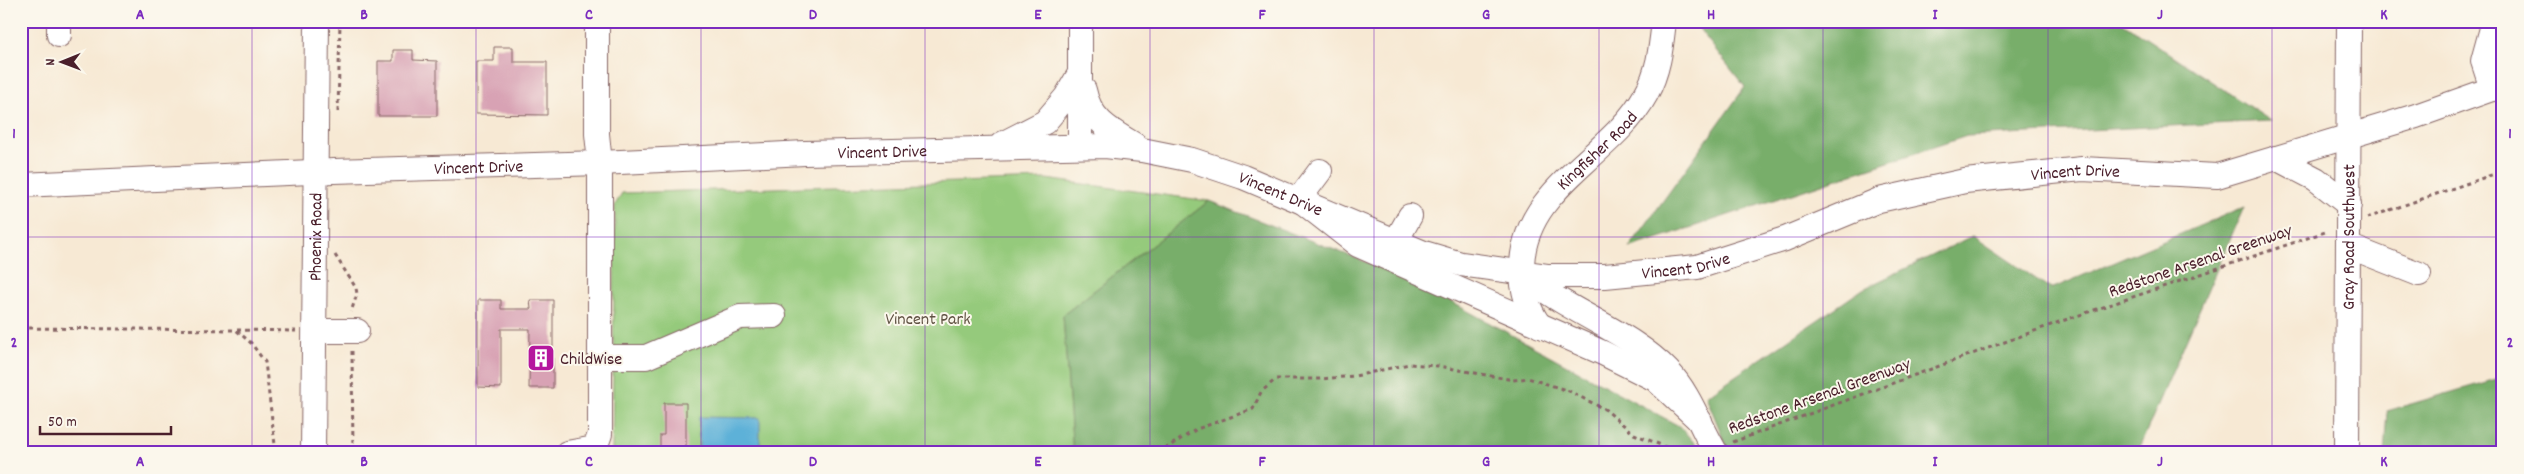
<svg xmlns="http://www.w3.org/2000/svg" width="2524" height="474" font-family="Dekko,sans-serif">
<rect width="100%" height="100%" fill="#fbf7ec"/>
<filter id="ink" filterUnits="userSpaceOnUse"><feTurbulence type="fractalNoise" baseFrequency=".02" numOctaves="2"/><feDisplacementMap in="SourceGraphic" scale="10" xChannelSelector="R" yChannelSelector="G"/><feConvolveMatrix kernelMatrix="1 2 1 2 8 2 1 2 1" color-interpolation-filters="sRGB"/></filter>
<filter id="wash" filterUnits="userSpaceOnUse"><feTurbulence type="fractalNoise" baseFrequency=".0096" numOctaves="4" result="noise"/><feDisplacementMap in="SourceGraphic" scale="20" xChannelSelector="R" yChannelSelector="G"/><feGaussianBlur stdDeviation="1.12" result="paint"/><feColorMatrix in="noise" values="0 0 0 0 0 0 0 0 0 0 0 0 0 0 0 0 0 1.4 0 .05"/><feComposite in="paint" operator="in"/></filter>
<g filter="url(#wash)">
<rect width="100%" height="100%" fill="#f7e9d4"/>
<!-- green -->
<path fill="#95ca7b" stroke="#707453" d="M1046 179 1209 201 1063 315 1073 453H851L844 447 786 448 785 453H612L615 205 622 193Z"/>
<!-- forest -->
<g fill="#78ae6b" stroke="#61664b">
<path d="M1693 21H2120L2271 121 1967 136 1629 248 1745 87Z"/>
<path d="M1209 201 1407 278 1679 426 1704 453H1073L1063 315Z"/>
<path d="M2244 207 2137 453H1729L1706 396 1863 289 1973 236 2051 289Z"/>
<path d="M2503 377V453H2384L2387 411Z"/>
<path d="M844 447 851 453H785V448Z"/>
</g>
<!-- water -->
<path fill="#5db1d8" stroke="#546882" d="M699 417 760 418V453H699Z"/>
<g id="blocks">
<!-- building -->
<g fill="#d8a2b4">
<path d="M494 47H513V62H547V115L476 114V61H494Z"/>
<path d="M393 50H413V60L437 61V116H378V61H393Z"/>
<path d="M478 300H501V309H531L530 300H553V388H529L530 329H501V388L478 387Z"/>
<path d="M664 403H686V453H660V435H664Z"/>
</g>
</g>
</g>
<g filter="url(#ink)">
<use href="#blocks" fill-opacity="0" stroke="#876666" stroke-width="1"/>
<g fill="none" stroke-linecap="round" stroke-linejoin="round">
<defs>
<g id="minor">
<path d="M1080 21V146"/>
<path d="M59 35V21"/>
<path d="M2492 89 2483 61 2494 21"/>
<path d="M1084 90C1090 120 1110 130 1135 145"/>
<path d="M1002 144 1045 122 1066 97 1080 73"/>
<path d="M2276 158 2316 179 2349 205"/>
<path d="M1320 171 1299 199 1358 245 1603 353 1655 379 1700 421"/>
<path id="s1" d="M21 185 334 171 600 163 805 153 1105 146 1142 150 1192 160 1243 177 1424 253 1461 264 1547 276H1605L1697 267 1785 239 1879 200 1965 181 2082 169 2217 176 2416 116 2503 85"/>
<path d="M1396 241 1410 216"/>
<path d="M2348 246 2419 274"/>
<path d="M1522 273C1566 312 1629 330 1668 371 1690 394 1700 426 1716 453"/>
<path id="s2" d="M1540 326C1527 308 1521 288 1522 265 1525 186 1612 157 1646 94 1659 71 1661 47 1664 21"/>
<path d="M315 331H357"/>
<path d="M600 357H646L740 317 774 316"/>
<path id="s3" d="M313 453 317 21"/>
<path d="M567 453 595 448 600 434V163L597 134V21"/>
<path id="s4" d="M2347 453 2349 21"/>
</g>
</defs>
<!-- minor casing -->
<use href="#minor" stroke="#876666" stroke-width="26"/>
<!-- path -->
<g stroke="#876666" stroke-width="3" stroke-dasharray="4 4" stroke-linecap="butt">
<path d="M338 112 340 21"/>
<path d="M2367 218 2503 171"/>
<path d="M335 255 356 288 357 294 351 312"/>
<path d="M21 328 236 330 251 343 265 362 276 453"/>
<path d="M237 330 296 331"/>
<path d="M352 351 353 453"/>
<path d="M1733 442 2059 322 2328 231"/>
<path d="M1158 453 1197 429 1253 409 1261 392 1276 379H1320L1355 376 1409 364 1438 366 1513 380 1528 378 1569 391 1606 410 1634 434 1673 450 1693 449"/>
</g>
<!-- minor -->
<use href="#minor" stroke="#fff" stroke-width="24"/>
</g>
</g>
<!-- grid -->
<path fill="none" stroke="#7b2cbf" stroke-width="1" stroke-opacity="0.55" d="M252 21V453M476 21V453M701 21V453M925 21V453M1150 21V453M1374 21V453M1599 21V453M1823 21V453M2048 21V453M2272 21V453M21 237H2503"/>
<!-- icons -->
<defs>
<symbol id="building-square" viewBox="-11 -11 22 22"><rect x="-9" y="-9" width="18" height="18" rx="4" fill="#b5179e" stroke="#fbf7ec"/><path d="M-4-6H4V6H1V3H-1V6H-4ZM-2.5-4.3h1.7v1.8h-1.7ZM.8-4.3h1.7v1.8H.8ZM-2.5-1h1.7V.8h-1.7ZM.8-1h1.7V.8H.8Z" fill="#fff"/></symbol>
</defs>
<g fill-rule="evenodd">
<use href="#building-square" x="525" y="342" width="32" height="32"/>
</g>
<g text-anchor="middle" stroke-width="4" stroke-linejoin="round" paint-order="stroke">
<!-- street labels -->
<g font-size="18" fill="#4a1f2b" stroke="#fbf7ec">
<text dy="6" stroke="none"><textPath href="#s2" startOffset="206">Kingfisher Road</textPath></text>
<text dy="6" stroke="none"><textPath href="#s1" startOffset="862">Vincent Drive</textPath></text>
<text dy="6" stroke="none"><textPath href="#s1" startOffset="458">Vincent Drive</textPath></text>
<text dy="6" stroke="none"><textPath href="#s1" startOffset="2092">Vincent Drive</textPath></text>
<text dy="6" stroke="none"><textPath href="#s1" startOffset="1268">Vincent Drive</textPath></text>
<text dy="6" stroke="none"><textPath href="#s3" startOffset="216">Phoenix Road</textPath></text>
<text dy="6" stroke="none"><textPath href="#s4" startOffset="216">Gray Road Southwest</textPath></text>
<text transform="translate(2200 260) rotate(-19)" y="6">Redstone Arsenal Greenway</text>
<text dy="6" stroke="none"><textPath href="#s1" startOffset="1688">Vincent Drive</textPath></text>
<text transform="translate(1819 395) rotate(-20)" y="6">Redstone Arsenal Greenway</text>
</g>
<!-- park labels -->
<g font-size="18" fill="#605243" stroke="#fbf7ec">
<text x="928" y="324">Vincent Park</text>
</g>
<!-- poi labels -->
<g font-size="18" fill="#4a1f2b" stroke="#fbf7ec" text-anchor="start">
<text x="560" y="364">ChildWise</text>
</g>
</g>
<!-- margin -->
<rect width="2524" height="474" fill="none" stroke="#fbf7ec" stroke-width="55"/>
<!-- north arrow -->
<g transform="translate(62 62) rotate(269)" stroke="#fbf7ec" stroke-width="4" paint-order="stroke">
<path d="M0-4L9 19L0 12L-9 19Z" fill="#4a1f2b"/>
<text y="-8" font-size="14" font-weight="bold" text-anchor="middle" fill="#4a1f2b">N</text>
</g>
<!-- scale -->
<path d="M40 426v8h131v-8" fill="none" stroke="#4a1f2b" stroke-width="2.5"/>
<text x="48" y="426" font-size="15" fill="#4a1f2b" stroke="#fbf7ec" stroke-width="4" paint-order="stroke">50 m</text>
<rect x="28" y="28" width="2468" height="418" fill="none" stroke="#7b2cbf" stroke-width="2"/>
<g font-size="16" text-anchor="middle" font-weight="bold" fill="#7b2cbf">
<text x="140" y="19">A</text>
<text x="364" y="19">B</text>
<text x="589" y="19">C</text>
<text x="813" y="19">D</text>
<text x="1038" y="19">E</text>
<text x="1262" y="19">F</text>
<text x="1486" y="19">G</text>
<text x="1711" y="19">H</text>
<text x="1935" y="19">I</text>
<text x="2160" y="19">J</text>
<text x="2384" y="19">K</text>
<text x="14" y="138">1</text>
<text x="2510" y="138">1</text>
<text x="14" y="347">2</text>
<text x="2510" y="347">2</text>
<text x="140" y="466">A</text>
<text x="364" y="466">B</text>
<text x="589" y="466">C</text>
<text x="813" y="466">D</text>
<text x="1038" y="466">E</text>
<text x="1262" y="466">F</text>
<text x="1486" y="466">G</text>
<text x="1711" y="466">H</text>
<text x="1935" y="466">I</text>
<text x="2160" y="466">J</text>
<text x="2384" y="466">K</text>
</g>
</svg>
